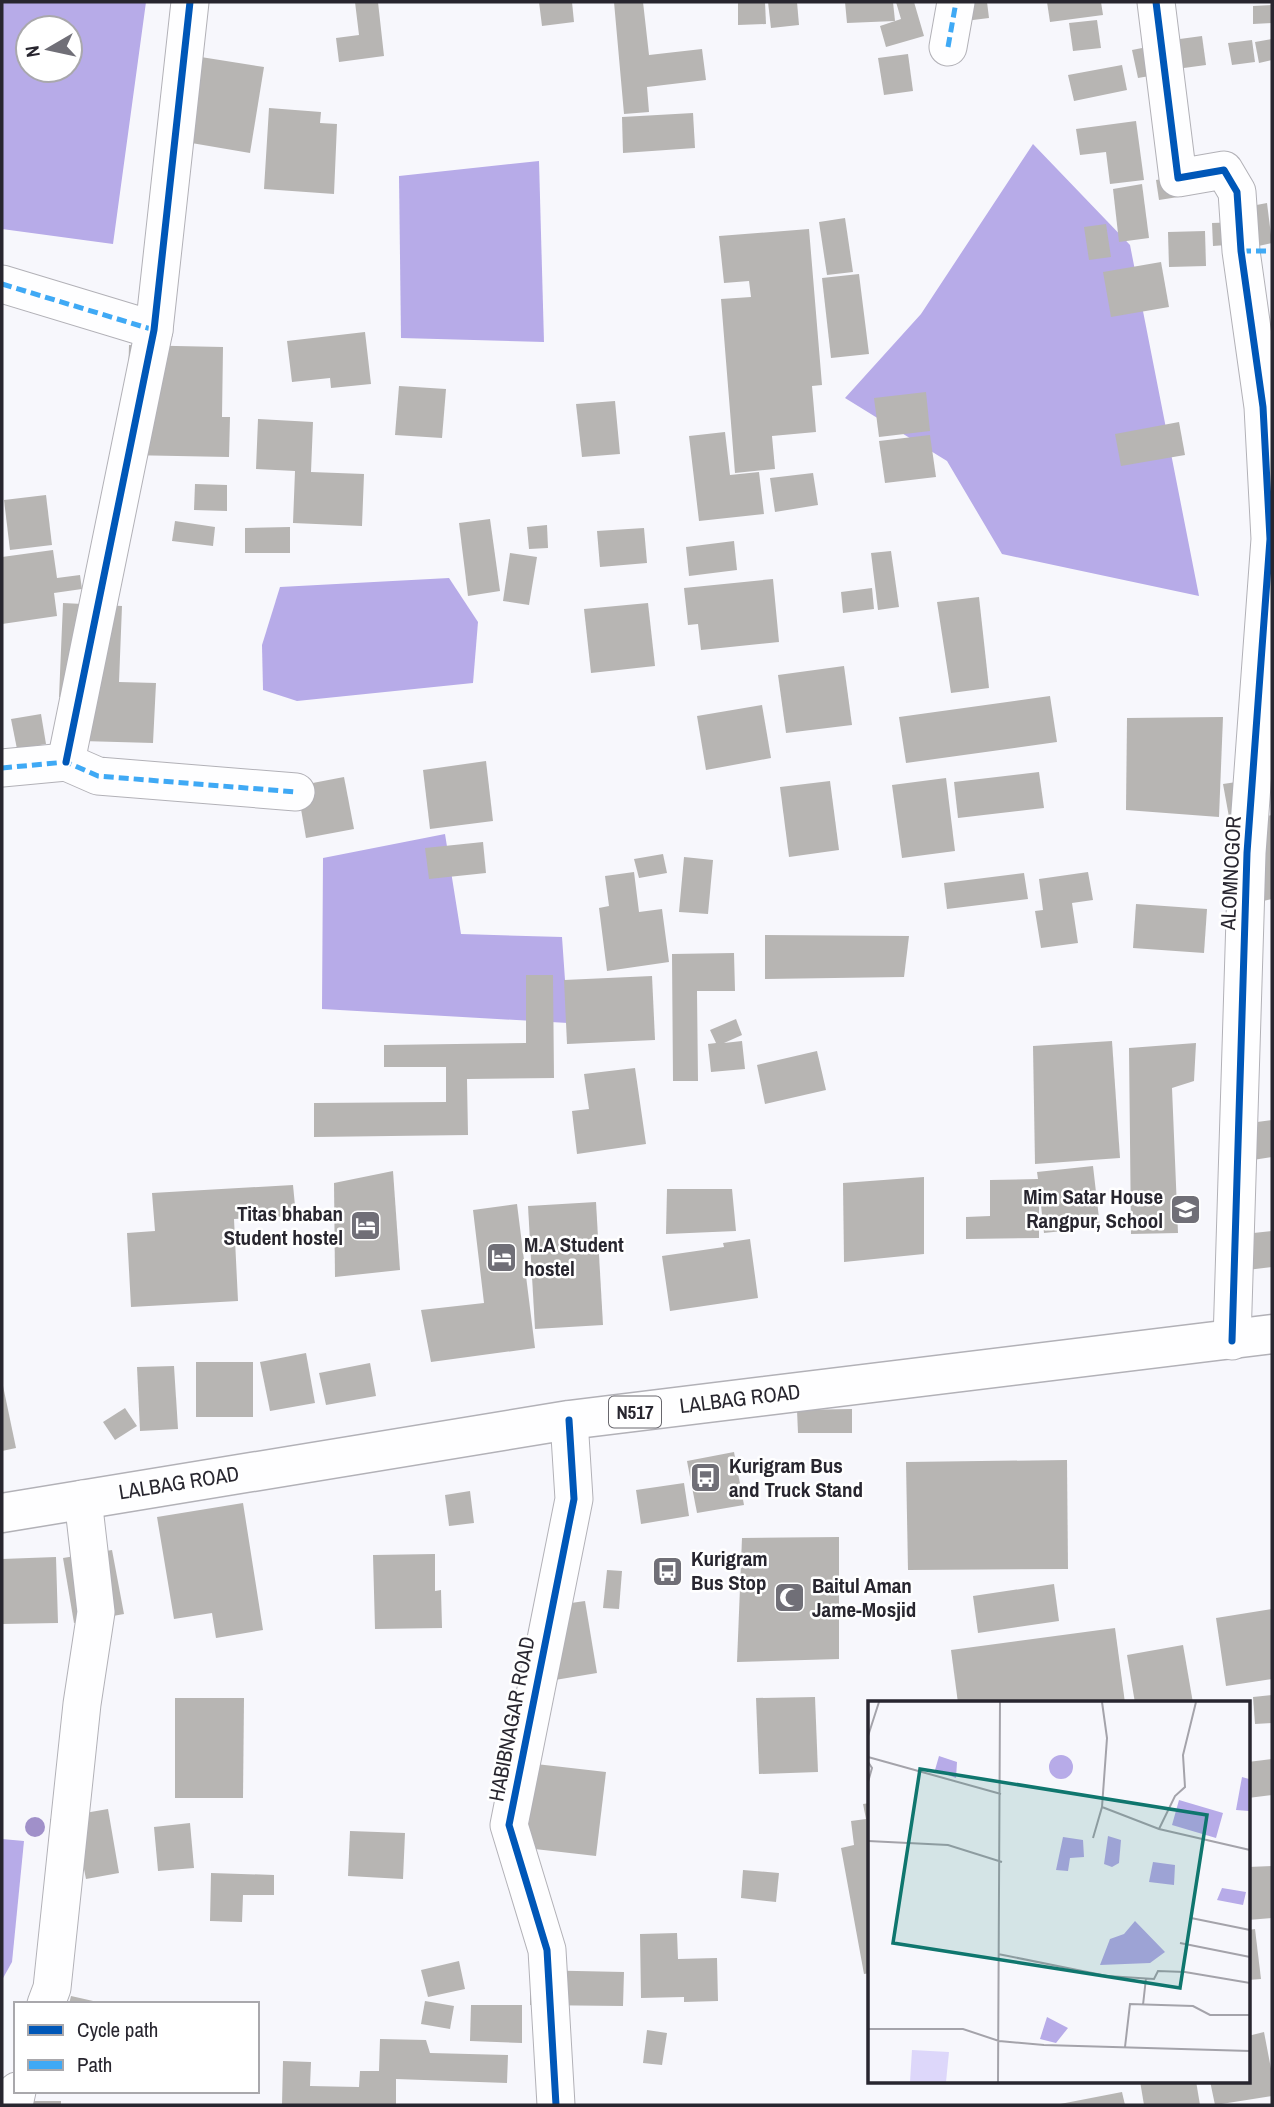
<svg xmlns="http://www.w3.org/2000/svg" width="1274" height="2107" font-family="'Archivo Narrow',sans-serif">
<rect width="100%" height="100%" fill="#f7f7fc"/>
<!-- water -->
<g fill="#b7abe8" fill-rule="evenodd">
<path d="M2 2H146L113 244 2 229ZM28 28H70V70H28Z"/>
<path d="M1033 144 1130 245 1199 596 1002 554 947 461 845 398 921 314Z"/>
<path d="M539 161 544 342 401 338 399 176Z"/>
<path d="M449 578 478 622 473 683 297 701 263 690 262 645 280 587Z"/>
<path d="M445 834 461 934 562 937 568 1023 322 1009 323 858Z"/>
<path d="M2 1839 24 1841 12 1962 2 1980Z"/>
</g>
<!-- building -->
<g fill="#b7b5b3">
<path d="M355 2H378L384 56 339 62 336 38 359 35Z"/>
<path d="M539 2H572L574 22 542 26Z"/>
<path d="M614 2H643L649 55 702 49 706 80 647 87 649 112 624 114Z"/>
<path d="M738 2H765L766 24 738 25Z"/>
<path d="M768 2H797L799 25 771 28Z"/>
<path d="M845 2H893L895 21 847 23Z"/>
<path d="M896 2H914L924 36 886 47 880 26 901 19Z"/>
<path d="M963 2H987L989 18 965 21Z"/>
<path d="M1047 2H1101L1103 15 1050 22Z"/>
<path d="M1272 5V23L1253 24V6Z"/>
<path d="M1097 20 1101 48 1073 51 1069 23Z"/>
<path d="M1202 36 1206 65 1169 70 1165 41Z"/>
<path d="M1272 39V60L1259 63 1255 42Z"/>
<path d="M1252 40 1255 62 1232 65 1228 43Z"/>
<path d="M1162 44 1167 73 1138 78 1132 50Z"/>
<path d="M182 54 264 67 250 153 168 139Z"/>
<path d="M908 54 913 91 884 95 878 58Z"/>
<path d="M1122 65 1127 90 1074 101 1068 75Z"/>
<path d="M269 108 321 112 320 123 337 124 334 194 264 189Z"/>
<path d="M693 113 695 148 623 153 622 117Z"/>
<path d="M1136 121 1144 180 1110 184 1106 152 1080 155 1076 129Z"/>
<path d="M1188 175 1191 195 1159 200 1156 180Z"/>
<path d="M1142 184 1149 238 1119 242 1113 189Z"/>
<path d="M1267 203 1272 243 1254 247 1246 207Z"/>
<path d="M845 218 853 272 827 275 819 222Z"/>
<path d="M1239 222 1240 244 1213 246 1212 223Z"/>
<path d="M1106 224 1111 257 1089 260 1084 227Z"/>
<path d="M809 229 822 385 812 386 816 432 772 436 775 469 735 473 721 299 751 297 749 281 724 283 719 236Z"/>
<path d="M1205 231 1206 266 1169 267 1168 232Z"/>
<path d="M1161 262 1169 307 1111 317 1103 272Z"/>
<path d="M859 274 869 354 831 358 822 278Z"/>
<path d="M365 332 371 384 331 388 330 378 292 382 287 341Z"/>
<path d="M129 345 223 347 222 417H230L229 457 126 455Z"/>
<path d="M399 386 446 389 442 438 395 435Z"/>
<path d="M926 392 930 431 879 437 874 398Z"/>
<path d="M615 401 620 454 582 457 576 404Z"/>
<path d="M258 419 313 422 311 472 364 474 362 526 293 523 295 471 256 469Z"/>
<path d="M1179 422 1185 455 1121 466 1115 434Z"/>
<path d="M725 432 730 475 759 472 764 514 699 521 689 436Z"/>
<path d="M930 435 936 477 885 483 879 441Z"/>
<path d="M813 473 818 505 775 512 770 478Z"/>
<path d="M195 484 227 485V511L194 510Z"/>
<path d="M46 495 52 545 10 550 4 500Z"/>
<path d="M490 519 500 591 468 596 459 523Z"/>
<path d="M175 521 215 527 213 546 172 541Z"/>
<path d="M547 525 548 548 529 549 527 527Z"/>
<path d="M290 527V553H245V528Z"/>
<path d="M644 528 647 563 600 567 597 531Z"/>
<path d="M734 541 737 570 689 576 686 547Z"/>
<path d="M53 550 57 578 80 575 82 589 54 593 57 616 2 624V557Z"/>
<path d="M891 551 899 607 878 610 871 553Z"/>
<path d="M510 553 537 557 529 605 503 601Z"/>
<path d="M773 579 779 642 701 650 698 624 688 625 684 588Z"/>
<path d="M872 588 874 609 843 613 841 592Z"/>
<path d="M979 597 989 688 951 693 937 602Z"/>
<path d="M63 603 122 606 119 682 156 683 153 743 82 741 84 698 59 697Z"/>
<path d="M648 603 655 666 591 673 584 609Z"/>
<path d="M844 666 852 725 786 733 778 675Z"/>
<path d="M1050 696 1057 742 906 763 899 717Z"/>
<path d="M762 705 771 758 706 770 697 716Z"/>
<path d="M41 714 46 744 17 749 11 719Z"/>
<path d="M1223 717 1219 817 1126 810 1127 718Z"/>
<path d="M486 761 493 821 430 829 423 770Z"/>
<path d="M1039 772 1044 808 958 818 954 782Z"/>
<path d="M344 777 354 829 306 838 297 786Z"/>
<path d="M946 778 955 851 902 858 892 785Z"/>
<path d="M1250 780 1257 818 1272 815V899L1245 905 1223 784Z"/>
<path d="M830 781 839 850 789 857 780 787Z"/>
<path d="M483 842 486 873 429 879 425 848Z"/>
<path d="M663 854 667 873 639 878 634 859Z"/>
<path d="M684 857 713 860 708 914 679 912Z"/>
<path d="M634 872 639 912 662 909 669 962 607 971 599 908 609 906 605 876Z"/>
<path d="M1088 872 1093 900 1072 903 1078 943 1041 948 1035 911 1043 910 1039 879Z"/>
<path d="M1024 873 1028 899 947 909 944 883Z"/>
<path d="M1136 904 1207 909 1204 953 1133 948Z"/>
<path d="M765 935 909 936 904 977 765 979Z"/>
<path d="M734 953 735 991H697L698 1081H673L672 954Z"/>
<path d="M526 975H553L554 1078 467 1079 468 1135 314 1137V1103L446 1102V1067H384V1045L526 1043Z"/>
<path d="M652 976 655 1040 567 1044 564 980Z"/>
<path d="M736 1019 742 1035 724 1043 742 1041 745 1069 711 1072 708 1044 716 1043 710 1030Z"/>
<path d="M1112 1041 1120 1158 1035 1164 1033 1046Z"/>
<path d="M1196 1043 1194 1081 1172 1088 1178 1233 1131 1234 1129 1048Z"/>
<path d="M817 1051 826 1090 765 1104 757 1065Z"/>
<path d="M635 1068 646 1144 577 1154 572 1111 589 1109 584 1074Z"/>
<path d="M1272 1120V1157L1240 1162 1235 1125Z"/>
<path d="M1093 1166 1100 1227 1044 1233 1039 1187V1238L966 1239V1217L990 1216V1180L1038 1179 1037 1172Z"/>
<path d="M393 1171 400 1270 335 1277 334 1183Z"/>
<path d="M924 1177V1254L844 1262 843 1183Z"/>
<path d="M293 1185 296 1216 234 1219 238 1301 131 1307 127 1233 155 1231 152 1193Z"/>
<path d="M667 1189H732L736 1231 666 1234Z"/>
<path d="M596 1202 603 1325 535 1329 528 1206Z"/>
<path d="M517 1204 535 1348 431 1362 421 1310 484 1303 473 1210Z"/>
<path d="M1272 1231V1267L1239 1271 1235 1235Z"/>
<path d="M750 1239 758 1298 670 1311 662 1256 724 1247 723 1243Z"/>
<path d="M306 1353 315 1403 270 1411 260 1362Z"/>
<rect x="196" y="1362" width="57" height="55"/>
<path d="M370 1363 376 1396 326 1405 319 1373Z"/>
<path d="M174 1366 178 1429 140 1431 137 1367Z"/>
<path d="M2 1381 16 1448 2 1451Z"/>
<path d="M125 1408 137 1426 115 1440 103 1422Z"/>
<path d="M852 1409V1433H798L797 1410Z"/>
<path d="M734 1452 744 1505 697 1513 687 1461Z"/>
<path d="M1067 1460 1068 1569 908 1570 906 1462Z"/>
<path d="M684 1483 689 1516 641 1524 636 1490Z"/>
<path d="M470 1491 474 1523 449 1526 445 1495Z"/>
<path d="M243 1503 263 1630 216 1638 212 1613 174 1619 157 1517Z"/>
<path d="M839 1537V1659L737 1662 742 1538Z"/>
<path d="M112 1550 124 1614 74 1623 63 1558Z"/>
<path d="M435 1554V1591L441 1590 442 1628 375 1629 373 1555Z"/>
<path d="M56 1557 58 1623 2 1624V1559Z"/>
<path d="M607 1570 622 1571 619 1609 603 1608Z"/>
<path d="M1054 1584 1059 1621 978 1633 973 1596Z"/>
<path d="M585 1601 597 1673 555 1680 543 1607Z"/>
<path d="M1272 1609V1679L1226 1686 1216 1618Z"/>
<path d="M1115 1628 1125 1703H958L951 1650Z"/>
<path d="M1183 1645 1193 1703H1135L1127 1655Z"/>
<path d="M1272 1695V1723L1255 1724 1253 1697Z"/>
<path d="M815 1697 818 1772 759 1774 756 1698Z"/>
<path d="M175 1698H244L243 1798H175Z"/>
<path d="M1272 1759V1795L1248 1798V1762Z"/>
<path d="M536 1764 606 1772 596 1856 526 1848Z"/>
<path d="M870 1803V1973L864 1974 841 1848 854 1845 851 1821 866 1819 863 1804Z"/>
<path d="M108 1809 119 1873 86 1879 83 1864 59 1869 50 1819Z"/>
<path d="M190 1823 194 1868 158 1871 154 1827Z"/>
<path d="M350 1831 405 1833 403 1879 348 1876Z"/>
<path d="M1272 1866V1918L1248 1920V1867Z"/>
<path d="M743 1870 779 1873 776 1902 741 1898Z"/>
<path d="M211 1873 274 1875V1895H243L242 1922 210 1921Z"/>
<path d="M1255 1929 1261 1979 1248 1980V1930Z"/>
<path d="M677 1933 678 1959 717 1958 718 2001 684 2002V1997L641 1998 640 1934Z"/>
<path d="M459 1961 465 1989 428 1997 421 1970Z"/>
<path d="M530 1970 624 1972 623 2006 530 2005Z"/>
<path d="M71 1996 102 2003V2004H69Z"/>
<path d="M425 2001 454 2006 450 2029 421 2024Z"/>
<path d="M471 2005H522V2043L470 2041Z"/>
<path d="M647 2030 667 2033 662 2065 643 2063Z"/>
<path d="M1264 2032 1272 2074V2096L1215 2105 1210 2081H1248V2036Z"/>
<path d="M380 2039 426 2040 430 2053 508 2055 507 2083 396 2079V2105H282L283 2061 311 2062 310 2086 359 2087 360 2071H379Z"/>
<path d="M1140 2081H1196L1200 2105H1144Z"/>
<path d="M1122 2092 1125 2105H1061L1060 2104Z"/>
<rect x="7" y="2101" width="54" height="4"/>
</g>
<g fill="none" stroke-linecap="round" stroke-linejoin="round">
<defs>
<g id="minor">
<path d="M1156 2 1178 178 1224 170 1237 192 1241 251 1263 407 1270 539 1247 853 1232 1341"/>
<path d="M948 47 956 2"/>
<path d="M2 284 154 330"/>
<path d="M66 762 154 330 190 2"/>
<path d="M2 768 66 762 98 776 296 792"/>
<path d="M46 2004 52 1988 82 1704 96 1612 83 1499"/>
<path d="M14 2105 17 2091"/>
<path d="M556 2105 547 1950 509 1825 574 1499 569 1420"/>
</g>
<path id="trunk" d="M2 1513 569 1420 1272 1334"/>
</defs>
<!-- minor casing -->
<use href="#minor" stroke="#b2b1b7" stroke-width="39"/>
<!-- trunk casing -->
<use href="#trunk" stroke="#b2b1b7" stroke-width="41"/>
<!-- minor -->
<use href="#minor" stroke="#fefeff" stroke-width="37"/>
<!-- trunk -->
<use href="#trunk" stroke="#fefeff" stroke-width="38"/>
<!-- quiet -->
<g stroke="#3fa9f5" stroke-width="5" stroke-dasharray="10 5" stroke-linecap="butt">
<path d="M948 47 956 2"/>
<path d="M1241 251H1272"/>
<path d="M2 284 154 330"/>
<path d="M2 768 66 762 98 776 296 792"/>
</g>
<defs>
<g id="cycleway">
<path d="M1156 2 1178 178 1224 170 1237 192 1241 251 1263 407 1270 539 1247 853 1232 1341"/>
<path d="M66 762 154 330 190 2"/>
<path d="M556 2105 547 1950 509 1825 574 1499 569 1420"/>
</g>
</defs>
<!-- cycleway casing -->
<use href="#cycleway" stroke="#fff" stroke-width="11"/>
<!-- cycleway -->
<use href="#cycleway" stroke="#0057b8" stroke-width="7"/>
</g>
<!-- trees -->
<circle fill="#a090c9" cx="35" cy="1827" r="10"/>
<!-- icons -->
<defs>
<symbol id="school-square" viewBox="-11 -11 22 22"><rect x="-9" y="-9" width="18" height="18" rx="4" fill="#706f77" stroke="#fff"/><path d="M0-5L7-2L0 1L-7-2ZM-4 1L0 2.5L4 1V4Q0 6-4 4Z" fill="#fff"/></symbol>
<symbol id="hotel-square" viewBox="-11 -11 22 22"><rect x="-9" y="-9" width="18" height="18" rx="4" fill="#706f77" stroke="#fff"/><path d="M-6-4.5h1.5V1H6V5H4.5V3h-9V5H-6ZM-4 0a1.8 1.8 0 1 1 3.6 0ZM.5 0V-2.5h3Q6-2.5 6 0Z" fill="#fff"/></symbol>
<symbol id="bus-square" viewBox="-11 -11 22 22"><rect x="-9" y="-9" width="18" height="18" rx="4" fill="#706f77" stroke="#fff"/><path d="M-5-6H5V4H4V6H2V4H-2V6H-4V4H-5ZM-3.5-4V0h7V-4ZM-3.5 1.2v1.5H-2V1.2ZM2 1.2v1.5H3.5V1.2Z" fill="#fff"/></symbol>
<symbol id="mosque-square" viewBox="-11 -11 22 22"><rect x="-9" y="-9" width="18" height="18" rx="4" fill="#706f77" stroke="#fff"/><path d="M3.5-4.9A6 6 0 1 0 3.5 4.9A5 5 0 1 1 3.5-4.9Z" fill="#fff"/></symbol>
</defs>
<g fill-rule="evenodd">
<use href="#school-square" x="1168" y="1192" width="35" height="35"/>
<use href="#hotel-square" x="348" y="1208" width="35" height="35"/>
<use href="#hotel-square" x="484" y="1240" width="35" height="35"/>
<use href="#bus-square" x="688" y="1460" width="35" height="35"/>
<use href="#bus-square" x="650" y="1554" width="35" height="35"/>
<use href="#mosque-square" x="772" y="1580" width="35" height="35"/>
</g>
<g text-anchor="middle" stroke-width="5" stroke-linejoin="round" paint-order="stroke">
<!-- shield labels -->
<rect fill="#fff" stroke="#68676d" stroke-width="2" x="609" y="1396.5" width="52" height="31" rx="5"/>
<g font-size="19" font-weight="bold" fill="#28262f">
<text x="635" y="1419">N517</text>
</g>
<!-- street labels -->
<g font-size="21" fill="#28262f" stroke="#fff">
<text transform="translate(1231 873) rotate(-87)" y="7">ALOMNOGOR</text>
<text transform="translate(740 1399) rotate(-7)" y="7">LALBAG ROAD</text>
<text transform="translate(179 1483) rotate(-9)" y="7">LALBAG ROAD</text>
<text transform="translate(512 1719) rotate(-79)" y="7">HABIBNAGAR ROAD</text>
</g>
<!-- poi labels -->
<g font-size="21" font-weight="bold" fill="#28262f" stroke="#fff" text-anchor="start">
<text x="1163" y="1204" text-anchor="end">Mim Satar House<tspan x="1163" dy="24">Rangpur, School</tspan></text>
<text x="343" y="1221" text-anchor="end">Titas bhaban<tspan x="343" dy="24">Student hostel</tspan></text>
<text x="524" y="1252">M.A Student<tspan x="524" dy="24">hostel</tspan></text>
<text x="729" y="1473">Kurigram Bus<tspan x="729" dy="24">and Truck Stand</tspan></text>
<text x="691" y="1566">Kurigram<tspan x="691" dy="24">Bus Stop</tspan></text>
<text x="812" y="1593">Baitul Aman<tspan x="812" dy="24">Jame-Mosjid</tspan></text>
</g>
</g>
<!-- overview -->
<g transform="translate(868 1701)">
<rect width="382" height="382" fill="#f7f7fc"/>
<path d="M44 349 81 351 78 381H42Z" fill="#ddd7fa"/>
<path d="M181 66a12 12 0 1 1 24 0a12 12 0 1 1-24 0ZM71 55 89 61 88 77 67 69ZM374 76 381 78V110L368 109ZM311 99 355 112 348 137 304 124ZM240 135 253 139 251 162 244 166 236 163ZM195 136 215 139 216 156 202 157 200 170 188 169ZM285 161 307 164 306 184 281 181ZM354 187 378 191 375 204 349 199ZM267 220 297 251 282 262 232 264 242 238 256 233ZM179 316 200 327 188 342 172 338Z" fill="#b7abe8"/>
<path fill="none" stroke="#a4a3aa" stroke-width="2" d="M0 35 11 1M0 56 133 93M0 61 4 67 0 81M234 106 291 128 382 149M291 128 307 95 317 86 315 54 328 1M225 137 234 106 239 37 234 1M0 140 80 144 134 161M323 217 382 229M312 242 382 256M130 253 239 275 286 278 290 270 317 271 382 282M275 304 278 277M0 328H95L131 340 176 344 382 350M257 346 262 303 325 305 342 314H382M130 381 132 1"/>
<path fill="#0f766e" fill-opacity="0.15" stroke="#0f766e" stroke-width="3.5" d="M52 68 339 114 312 287 25 242Z"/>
<rect width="382" height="382" fill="none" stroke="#28262f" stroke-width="3.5"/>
</g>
<!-- border -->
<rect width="1274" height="2107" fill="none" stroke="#28262f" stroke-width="7"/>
<!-- legend -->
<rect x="14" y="2002" width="245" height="91" fill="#ffffff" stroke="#a9a8ac" stroke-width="2"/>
<rect x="28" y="2025" width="35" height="10" fill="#0057b8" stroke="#a9a8ac" stroke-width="2"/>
<text x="77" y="2037" font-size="21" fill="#28262f">Cycle path</text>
<rect x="28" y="2060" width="35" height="10" fill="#3fa9f5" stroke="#a9a8ac" stroke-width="2"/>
<text x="77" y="2072" font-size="21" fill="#28262f">Path</text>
<!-- north arrow -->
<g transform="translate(49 49) rotate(261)"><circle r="33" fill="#ffffff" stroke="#a9a8ac" stroke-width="2"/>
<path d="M0-5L12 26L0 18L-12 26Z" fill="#706f77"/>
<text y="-10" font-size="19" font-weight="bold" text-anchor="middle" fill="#28262f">N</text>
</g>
</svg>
